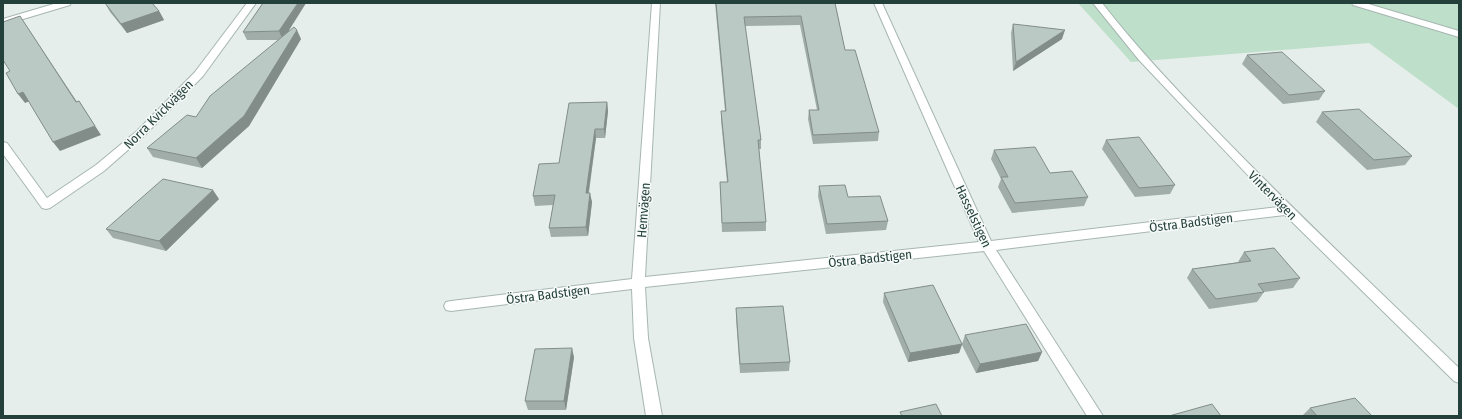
<svg xmlns="http://www.w3.org/2000/svg" width="1462" height="419" font-family="'Fira Sans Condensed',sans-serif">
<rect width="100%" height="100%" fill="#e5eeea"/>
<!-- green -->
<path fill="#bedfc9" d="M1078 3H1459V109L1369 43 1131 62Z"/>
<g fill="none" stroke-linecap="round" stroke-linejoin="round">
<defs>
<g id="minor">
<path d="M57 3H71L70 5 3 25V19Z"/>
<path d="M247 3H256L203 76 145 135 104 171 50 208 46 209 42 208 3 154V142L7 143 47 198 96 165 137 131 195 72Z"/>
<path d="M652 3H660L645 277 979 242 874 3H882L991 241 1278 207 1139 60 1093 3H1102C1136 47 1174 87 1213 127 1292 209 1376 288 1459 368V383L1454 381 1285 215 996 250 1103 416H1087L984 251 645 287 648 338 662 416H646L634 338 632 289 451 311 446 310 444 306 446 302 451 301 632 279Z"/>
<path d="M1352 3H1365L1459 31V37L1353 5Z"/>
</g>
</defs>
<!-- minor casing -->
<use href="#minor" stroke="#a7b6b2" stroke-width="2"/>
<!-- minor -->
<use href="#minor" fill="#fff" fill-rule="evenodd"/>
</g>
<!-- wall -->
<g fill="#a0ada9">
<path d="M105 3 159 11 164 20 127 33 110 12Z"/>
<path d="M263 3H306L288 31 301 39 249 126 202 168 153 157 147 148 196 117 278 40H247L243 32Z"/>
<path d="M715 3H835L845 50 879 132 878 141 813 144 808 119 809 110H817L800 25 745 26 761 140V149H759L766 222V231L722 232 720 182H727L721 120V111H725Z"/>
<path d="M1013 24 1062 39 1013 71 1011 33Z"/>
<path d="M1247 55 1325 91 1319 100 1283 104 1242 64Z"/>
<path d="M607 102 608 111 605 138H596L589 193 592 202 588 236 551 237 549 228 553 205 535 206 533 196Z"/>
<path d="M1322 112 1412 156 1405 165 1367 170 1316 122Z"/>
<path d="M1106 140 1175 185 1170 194 1135 197 1102 149Z"/>
<path d="M994 150 1050 173 1088 197 1084 206 1012 213 998 187 1001 179 991 159Z"/>
<path d="M819 186 848 197 888 221 886 230 826 234 818 196Z"/>
<path d="M219 199 166 251 113 238 106 229Z"/>
<path d="M1244 252 1300 278 1293 288 1264 292 1257 302 1209 309 1187 278 1192 269 1239 262H1238Z"/>
<path d="M884 293 962 344 965 335 1042 352 1038 361 976 373 962 345 959 353 908 362 883 302Z"/>
<path d="M736 308 790 362 789 371 740 373 736 318Z"/>
<path d="M574 357 566 410H528L525 401Z"/>
<path d="M1310 408 1372 416H1302Z"/>
</g>
<!-- shaded-wall -->
<g fill="#828d89">
<path d="M298 3H306L283 40 279 31Z"/>
<path d="M159 11 164 20 127 33 121 24Z"/>
<path d="M20 16 26 25 83 111 76 102Z"/>
<path d="M297 30 301 39 249 126 202 168 196 158Z"/>
<path d="M1065 30 1062 39 1013 71 1016 62Z"/>
<path d="M23 92 30 101 25 103 18 94Z"/>
<path d="M79 101 101 135 60 151 53 142Z"/>
<path d="M607 102 608 111 605 138 604 129Z"/>
<path d="M595 129 596 138 587 202 586 193Z"/>
<path d="M213 190 219 199 166 251 159 241Z"/>
<path d="M590 193 592 202 588 236 586 227Z"/>
<path d="M962 344 959 353 908 362 910 353Z"/>
<path d="M572 348 574 357 566 410 564 401Z"/>
<path d="M1042 352 1038 361 976 373 980 364Z"/>
</g>
<!-- building -->
<g fill="#bac9c4" stroke="#828d89">
<path d="M105 3H152L159 11 121 24Z"/>
<path d="M263 3H298L279 31 243 32Z"/>
<path d="M716 3H835L845 50H855L879 132 813 135 809 110H819L801 16 744 17 761 140H758L766 222 722 223 720 182H728L721 111H726Z"/>
<path d="M20 16 76 102 79 101 95 126 53 142 23 92 18 94 6 73 10 71 3 60V22Z"/>
<path d="M1013 24 1065 30 1016 62Z"/>
<path d="M294 27 297 30 244 116 196 158 147 148 187 115 196 117 210 96Z"/>
<path d="M1282 52 1325 91 1289 95 1247 55Z"/>
<path d="M607 102 604 129H595L586 193H590L586 227 549 228 555 195 533 196 539 164 559 163 569 103Z"/>
<path d="M1359 109 1412 156 1374 160 1322 112Z"/>
<path d="M1139 137 1175 185 1139 188 1106 140Z"/>
<path d="M1035 147 1050 173 1072 171 1088 197 1015 203 1001 177H1008L994 150Z"/>
<path d="M163 179 213 190 159 241 106 229Z"/>
<path d="M845 185 848 197 880 196 888 221 827 224 819 186Z"/>
<path d="M1274 248 1300 278 1258 284 1264 292 1216 299 1192 269 1251 261 1244 252Z"/>
<path d="M933 285 962 344 910 353 884 293Z"/>
<path d="M783 306 790 362 740 364 736 308Z"/>
<path d="M1026 324 1042 352 980 364 965 335Z"/>
<path d="M572 348 564 401H525L535 349Z"/>
<path d="M1355 398 1372 416H1317L1310 408Z"/>
<path d="M936 404 942 416H902L900 412Z"/>
<path d="M1212 404 1221 416H1169Z"/>
</g>
<g text-anchor="middle" stroke-width="3" stroke-linejoin="round" paint-order="stroke">
<!-- street labels -->
<g font-size="13" fill="#24403a" stroke="#f6faf8">
<text transform="translate(158 114) rotate(-45)" y="5">Norra Kvickvägen</text>
<text transform="translate(1273 195) rotate(45)" y="5">Vintervägen</text>
<text transform="translate(643 210) rotate(-86)" y="5">Hemvägen</text>
<text transform="translate(974 216) rotate(65)" y="5">Hasselstigen</text>
<text transform="translate(1191 222) rotate(-7)" y="5">Östra Badstigen</text>
<text transform="translate(870 258) rotate(-6)" y="5">Östra Badstigen</text>
<text transform="translate(548 294) rotate(-7)" y="5">Östra Badstigen</text>
</g>
</g>
<!-- border -->
<rect width="1462" height="419" fill="none" stroke="#24403a" stroke-width="8"/>
</svg>
